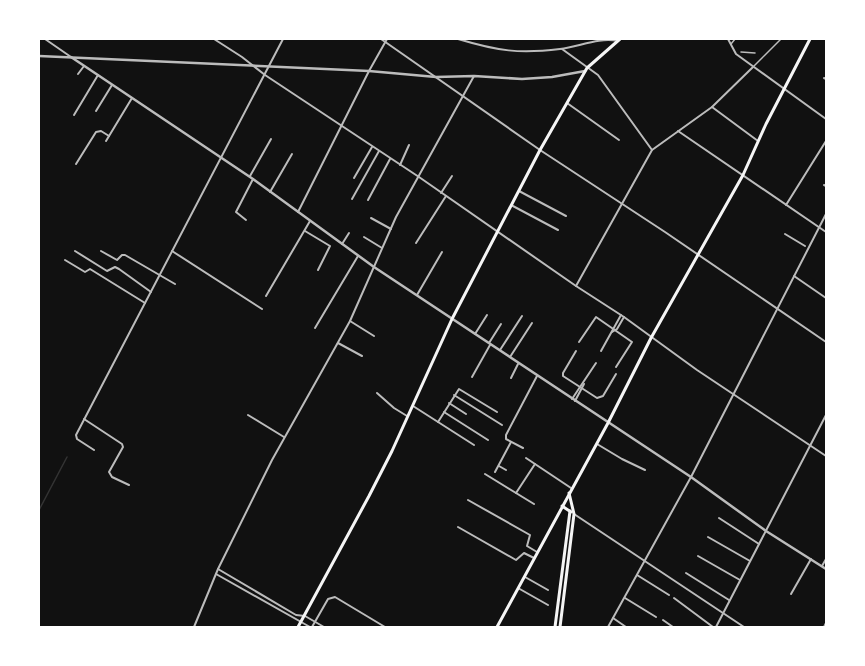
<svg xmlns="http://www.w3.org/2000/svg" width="865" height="666" font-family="Manrope,sans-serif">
<rect width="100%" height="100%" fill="#111"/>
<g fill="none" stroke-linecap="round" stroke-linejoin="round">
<!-- stream -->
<path stroke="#333" stroke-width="1.5" d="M39 510 67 457"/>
<!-- pedestrian -->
<g stroke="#bcbcbc" stroke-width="1.5">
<path d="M731 44 735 39"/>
<path d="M741 52 755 53"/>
<path d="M754 66 781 39"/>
</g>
<!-- minor -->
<g stroke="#bcbcbc" stroke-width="2">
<path d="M45 39 71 57"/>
<path d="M214 39 242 57 265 75 419 177 576 286 624 317 697 370 826 456"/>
<path d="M381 39 540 150 665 232 826 342"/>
<path d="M458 39C498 51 519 54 560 49 579 47 598 37 618 41"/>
<path d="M728 39 736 54 826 119"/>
<path d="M562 49 598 75 652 150"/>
<path d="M78 74 84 66"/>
<path d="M824 78 826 79"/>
<path d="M567 103 619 140"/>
<path d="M712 107 758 141"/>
<path d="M96 111 112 85"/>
<path d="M74 115 98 75"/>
<path d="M678 131 826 232"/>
<path d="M106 141 132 98"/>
<path d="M76 164 96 132 101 131 109 136"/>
<path d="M400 165 409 145"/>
<path d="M250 176 271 139"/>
<path d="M354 178 372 147"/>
<path d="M824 185 826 186"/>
<path d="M519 191 566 216"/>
<path d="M270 192 292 154"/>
<path d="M441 193 452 176"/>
<path d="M352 199 379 151"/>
<path d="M368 200 390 159"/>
<path d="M511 205 558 230"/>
<path d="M786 205 826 141"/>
<path d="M298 212 369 71 387 39"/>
<path d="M371 218 391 229"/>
<path d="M246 220 236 212 253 179"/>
<path d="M305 231 330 246 318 270"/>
<path d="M785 234 805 246"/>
<path d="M364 237 382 248"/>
<path d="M416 243 446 196"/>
<path d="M342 244 349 233"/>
<path d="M75 251 107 271 115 267 119 269 151 292"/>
<path d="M101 251 117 260 122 255H125L175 284"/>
<path d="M172 251 262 309"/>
<path d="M65 260 85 272 90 269 145 303"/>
<path d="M794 276 826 298"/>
<path d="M576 286 652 150 712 107 753 67"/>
<path d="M417 295 442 252"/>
<path d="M266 296 310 221"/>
<path d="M350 321 374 336"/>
<path d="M315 328 358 256"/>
<path d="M612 332 617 329 624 317"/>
<path d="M475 334 487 315"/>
<path d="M579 342 596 317 632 342 616 367"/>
<path d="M338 343 362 356"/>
<path d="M489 343 501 324"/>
<path d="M500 350 522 316"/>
<path d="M576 351 563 373V376L597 398 603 396 616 374"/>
<path d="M601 351 621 315"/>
<path d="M510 357 532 323"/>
<path d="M472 377 490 345"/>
<path d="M511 378 518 364"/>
<path d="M377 393 394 408 407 416"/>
<path d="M454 395 502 425"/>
<path d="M572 399 596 363"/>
<path d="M575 401 584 384"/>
<path d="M449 403 466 414"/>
<path d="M413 406 474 445"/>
<path d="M444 412 488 440"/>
<path d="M248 415 284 437"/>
<path d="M84 419 122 444 123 447 109 472 112 477 129 485"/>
<path d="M438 422 459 389 497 412"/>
<path d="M597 444 622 459 645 470"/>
<path d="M523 448 506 439V435L537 376"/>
<path d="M94 450 77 439 76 435 283 39"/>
<path d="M526 458 571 488"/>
<path d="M499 466 506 470"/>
<path d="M495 472 511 442"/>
<path d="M485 474 534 504"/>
<path d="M516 493 535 464"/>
<path d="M468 500 530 535 527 546 537 552"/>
<path d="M574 514 744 627"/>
<path d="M719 518 759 544"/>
<path d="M458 527 516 560 524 553 534 558"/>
<path d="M708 537 750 561"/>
<path d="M698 556 740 580"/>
<path d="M822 566 826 559"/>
<path d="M218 569 296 615 305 616 324 627"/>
<path d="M686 573 729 600"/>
<path d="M216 574 310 627"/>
<path d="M637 575 669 595"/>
<path d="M525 577 548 590"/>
<path d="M518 588 548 605"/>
<path d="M791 594 811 559"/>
<path d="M625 598 656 617"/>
<path d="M674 598 713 627"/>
<path d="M613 618 626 627"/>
<path d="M663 620 673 627"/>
<path d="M194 627 218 569 272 460 350 321 396 217 474 76"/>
<path d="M312 627 328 599 335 597 385 627"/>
<path d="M608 627 691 477 826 214"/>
<path d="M716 627 826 415"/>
<path d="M824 627 826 623"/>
</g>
<!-- tertiary -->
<g stroke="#bcbcbc" stroke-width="2.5">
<path d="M39 56 369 71 436 77 474 76 522 79 552 77 585 71"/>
<path d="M71 57 253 179 374 267 691 477 766 531 826 569"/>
</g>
<!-- secondary -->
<g stroke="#f5f5f5" stroke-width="3">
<path d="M562 506 571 512"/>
<path d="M298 627 369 496 392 451 452 319 540 150 587 68 620 39"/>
<path d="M497 627 608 423 651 338 743 175 766 124 810 39"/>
<path d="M555 627 570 511"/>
<path d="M560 627 574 514 569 493"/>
</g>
</g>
<!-- border -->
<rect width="865" height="666" fill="none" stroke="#ffffff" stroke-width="80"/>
</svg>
